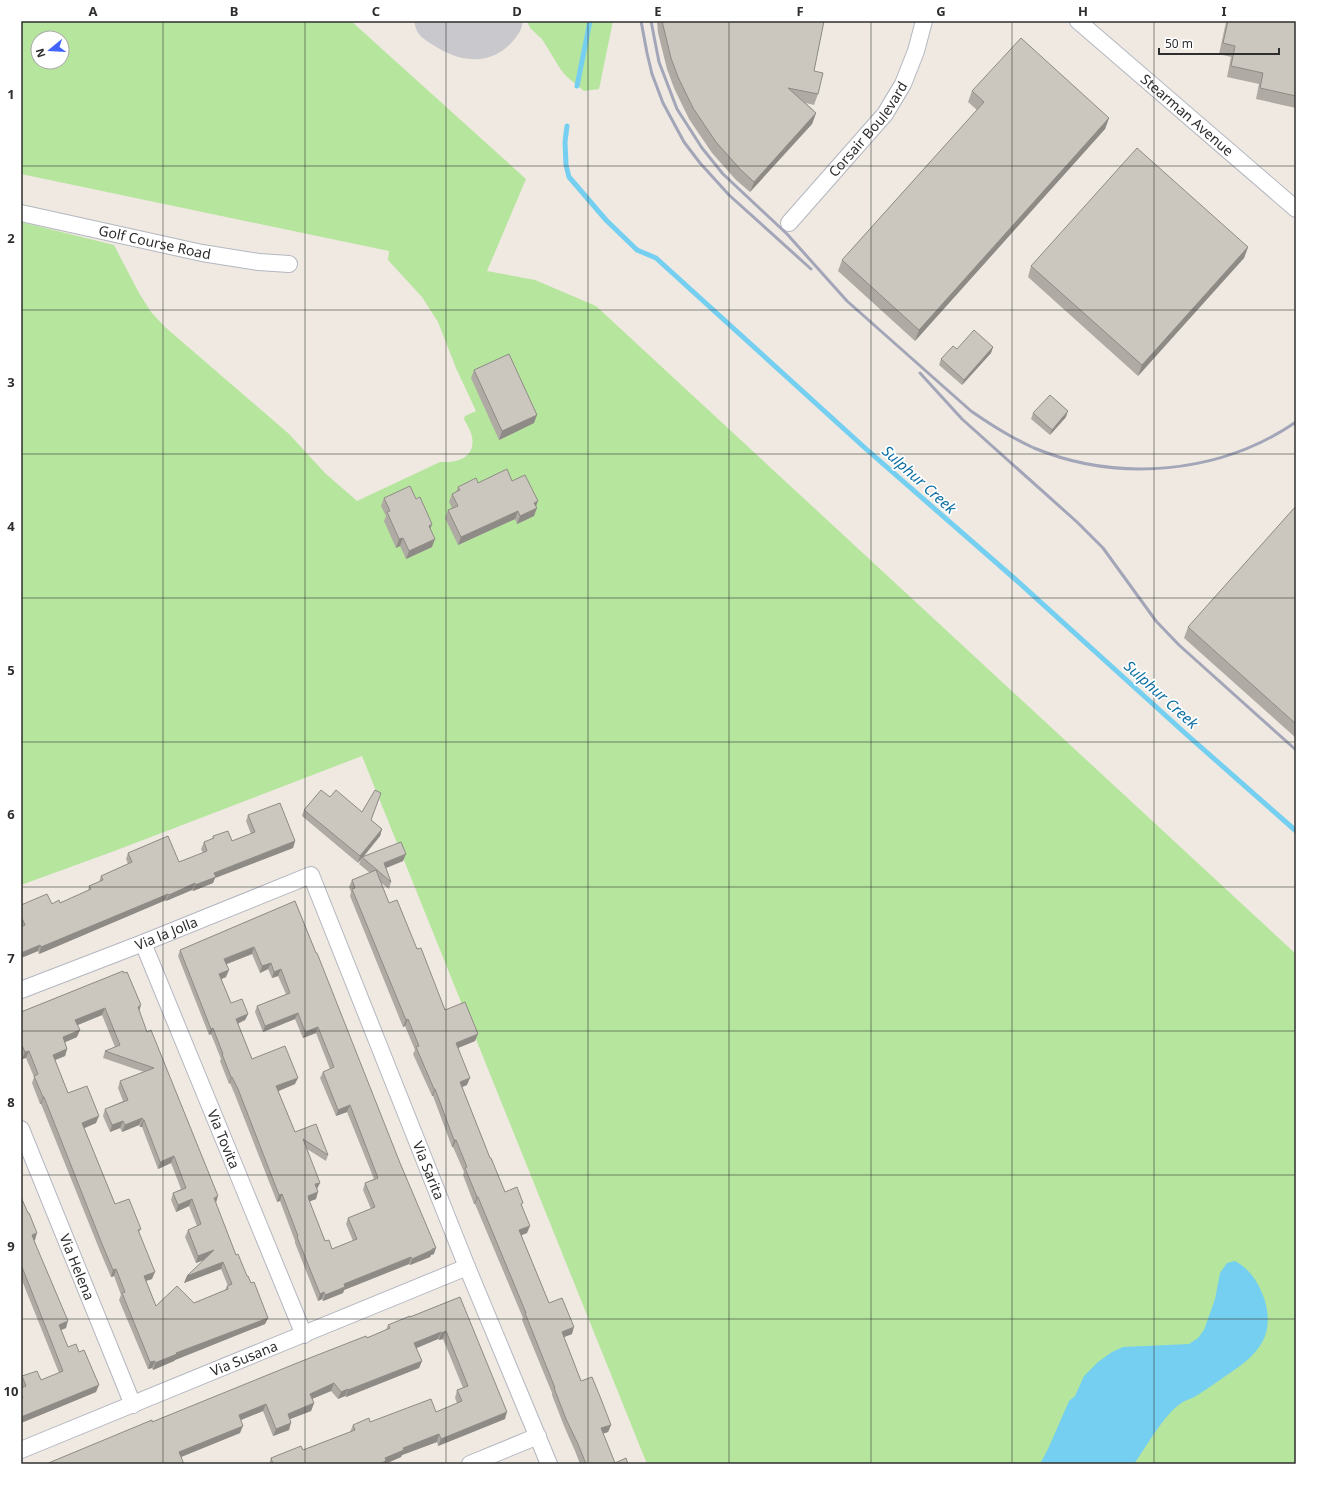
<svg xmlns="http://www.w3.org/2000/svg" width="1317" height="1485" font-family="'Noto Sans',sans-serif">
<rect width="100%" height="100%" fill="#efe9e1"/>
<!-- green -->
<g fill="#b6e59e" fill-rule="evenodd">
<path d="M21 21H351L526 179 487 271 535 280 596 306 1296 954V1464H647L362 756 117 850 21 885V222L114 245 139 293 151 312 165 327 289 434 325 473 357 501 440 462C456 463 476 458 472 437 471 431 467 425 464 419L465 416 476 411 456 368 438 322 422 297 388 260 389 251 21 174ZM38 38H62V62H38Z"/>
<path d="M527 21H613L599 89 584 91 566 76 561 70 542 39 530 28Z"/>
</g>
<!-- water -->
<path fill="#75cff0" d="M1235 1261C1250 1269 1258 1282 1264 1298 1277 1338 1255 1357 1224 1377 1215 1383 1206 1390 1196 1396 1191 1399 1185 1400 1180 1404 1163 1416 1147 1446 1134 1464H1040L1048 1449 1069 1401 1075 1396 1084 1376 1098 1362 1112 1352 1123 1347 1189 1344 1198 1338 1204 1330 1215 1299 1220 1273 1227 1263Z"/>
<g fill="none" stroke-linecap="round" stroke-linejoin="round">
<!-- stream -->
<g stroke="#75cff0" stroke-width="5">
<path d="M577 86 590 21"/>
<path d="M567 126 565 142 566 165 569 177 606 220 637 250 656 258 865 448 1015 579 1186 734 1296 831"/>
</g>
<!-- taxiway -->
<path stroke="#c9c8cc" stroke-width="43" d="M436 21C458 37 484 49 501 21"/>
<defs>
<g id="minor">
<path id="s1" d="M1078 21 1296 209"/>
<path id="s2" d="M21 213 202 253 259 262 289 264"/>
<path id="s3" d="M789 223 885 114 903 84 916 51 924 21"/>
<path id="s4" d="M143 943 304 1335"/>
<path id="s5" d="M21 990 143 943 311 875 467 1267 549 1464"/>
<path id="s6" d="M21 1129 133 1405"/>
<path id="s7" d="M21 1450 467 1267"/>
<path d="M470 1464 538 1436"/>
</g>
</defs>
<!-- minor casing -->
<use href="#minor" stroke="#b4b7c1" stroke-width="18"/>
<!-- minor -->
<use href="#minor" stroke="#fff" stroke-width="16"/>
<!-- rail -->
<g stroke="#a3a6b8" stroke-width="3">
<path d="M641 21 647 53 652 74 663 103 684 142 700 163 729 195 811 269"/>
<path d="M651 21 659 62 677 109 702 148 723 174 787 234 847 301 971 411C991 425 1012 438 1034 448 1119 483 1220 474 1296 422"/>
<path d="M920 373 962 419 1077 522 1103 548 1156 621 1179 645 1296 750"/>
</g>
</g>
<!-- wall -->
<g fill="#afaba4" fill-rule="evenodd">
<path d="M657 21H824L814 71 818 94 814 105 806 103 816 113 812 124 750 192 736 180 712 153 689 119 674 88 667 69 658 33Z"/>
<path d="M1222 21H1296V108L1256 99 1259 84 1227 77 1231 57 1219 54 1226 22Z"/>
<path d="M972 91 1109 118 1105 129 915 341 838 271 842 260 977 110 968 102Z"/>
<path d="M1248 247 1244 258 1138 376 1028 277 1031 266Z"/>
<path d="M993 347 991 353 962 385 939 365 941 359Z"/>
<path d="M474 370 534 423 499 440 471 378Z"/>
<path d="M1033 413 1066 417 1050 435 1031 419Z"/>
<path d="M512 481 536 506 534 516 517 524 515 519 458 545 445 518 448 510 452 508 449 502 452 494 456 492 458 487 478 483Z"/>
<path d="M384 498 416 499 432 524 430 529 432 547 406 559 400 546 396 548 384 521 386 516 381 506Z"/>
<path d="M1296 506V738L1184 638 1188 627Z"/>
<path d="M330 797 371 820 382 829 380 836 364 856 403 861 386 868 391 882 389 889 380 882 389 903 417 949 445 1010 475 1041 458 1048 467 1085 462 1087 490 1158 505 1192 522 1206 527 1233 521 1235 549 1303 572 1334 564 1337 581 1381 611 1425 608 1432 603 1433 615 1463 628 1464H580L575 1451 564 1426 552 1395V1393L522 1320 523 1318 475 1204H474L463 1175 464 1172 453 1147H452L433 1096H432L413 1054 415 1050 405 1026 403 1027 350 896 351 892 349 887 352 880 370 873 359 864 361 859 358 863 302 816 304 810Z"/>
<path d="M248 815 295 841 293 848 215 878 213 883 193 891 192 890 166 901V900L39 954 38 951 21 958V905L60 903 88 891 89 886 99 882 101 876 128 864 126 859 128 853 179 862 203 853 201 849 204 842 212 839 213 836 232 841 251 834 246 821Z"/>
<path d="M295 901 434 1254 431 1255 430 1257 410 1265 409 1264 344 1290 343 1293 323 1301 322 1299 318 1301 295 1243V1241L280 1201 277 1202 235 1095 230 1083 229 1084 220 1061 221 1059 211 1034 209 1035 178 956 180 950ZM252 954 260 973 268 969 272 978 278 976 286 994 257 1006 255 1012 263 1032 295 1019 303 1038 316 1033 330 1069 323 1072 320 1078 336 1116 347 1112 374 1179 365 1183 363 1190 371 1209 348 1218 346 1224 353 1241 332 1249 325 1241 309 1201 316 1199 317 1189 307 1149 326 1161 328 1155 295 1132 278 1091 295 1084 252 1059 238 1024 245 1020 248 1014 231 1003 221 979 226 977V964Z"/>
<path d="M123 971 236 1255 268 1318 265 1324 175 1360 174 1361 153 1370 152 1368 148 1369 119 1300 121 1295 114 1276 111 1277 100 1251 41 1104H40L32 1083 34 1077 26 1058 22 1059 21 1056V1012ZM102 1015 115 1047 105 1051 103 1058 144 1072 120 1081 118 1088 123 1101 105 1109 103 1116 110 1132 120 1128 122 1132 139 1125 140 1127H142L158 1169 171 1163 181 1189 173 1193 171 1200 176 1212 189 1206 197 1226 188 1230 185 1237 196 1263 204 1260 187 1276 184 1283 221 1269 228 1286H227L225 1290 194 1303 156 1306 146 1281 152 1279 139 1232 141 1229 115 1204 84 1128 96 1123 68 1093 55 1060 65 1056 67 1049 65 1042 77 1037V1025Z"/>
<path d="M21 1197 35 1240H34L66 1328 61 1330 68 1347 96 1392 21 1423V1379L22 1376 41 1380 59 1373 21 1278Z"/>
<path d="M460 1297 505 1419 438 1446 437 1442 402 1455 401 1457 385 1464H269L271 1458 303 1450 350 1432 353 1425 436 1412 457 1403 455 1398 457 1390 463 1388 443 1339 439 1340 438 1339 416 1348 422 1361 419 1368 346 1397 345 1396 338 1399 331 1391 312 1399 314 1403 311 1411 290 1419 289 1430 273 1436 263 1411 241 1420 240 1433 181 1457 152 1422 386 1330 388 1325 410 1317Z"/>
</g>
<!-- shaded-wall -->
<g fill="#8e8b86">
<path d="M816 113 812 124 750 192 754 182Z"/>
<path d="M1109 118 1105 129 915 341 919 330Z"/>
<path d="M1248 247 1244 258 1138 376 1142 365Z"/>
<path d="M993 347 991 353 962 385 964 380Z"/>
<path d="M1068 411 1066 417 1050 435 1052 430Z"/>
<path d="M537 415 534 423 499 440 502 431Z"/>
<path d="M538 501 535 509 537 508 534 516 517 524 520 516 534 503Z"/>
<path d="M518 511 515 519 458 545 461 537Z"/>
<path d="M432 524 429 532V526Z"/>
<path d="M403 538 400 546 396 548 399 539Z"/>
<path d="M435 539 432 547 406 559 409 551Z"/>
<path d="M382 829 380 836 363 857H362L361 859 358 863 360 856Z"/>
<path d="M295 841 293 848 215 878 213 883 193 891 195 885 214 873Z"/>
<path d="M406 854 403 861 381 870 384 863Z"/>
<path d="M195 883 192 890 166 901 169 895Z"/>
<path d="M168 894 166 900 39 954 41 947Z"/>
<path d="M40 945 38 951 21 958V953Z"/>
<path d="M254 947 252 954 222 966 224 959Z"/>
<path d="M271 963 268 969 260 973 262 966Z"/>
<path d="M281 969 278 976 272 978 274 972Z"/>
<path d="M229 970 226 977 217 981 219 974Z"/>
<path d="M141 1005 139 1012 138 1007Z"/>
<path d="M105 1008 102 1015 73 1027 75 1020Z"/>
<path d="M298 1013 295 1019 263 1032 265 1026Z"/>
<path d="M248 1014 245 1020 233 1025 236 1019Z"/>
<path d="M408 1019 405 1026 403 1027 406 1020Z"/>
<path d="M318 1027 316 1033 303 1038 305 1032Z"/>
<path d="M213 1028 211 1034 209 1035 211 1029Z"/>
<path d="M80 1030 77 1037 61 1044 63 1037Z"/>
<path d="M478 1034 475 1041 453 1050 456 1043Z"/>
<path d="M67 1049 65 1056 50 1062 53 1055Z"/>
<path d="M29 1051 26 1058 22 1059 25 1052Z"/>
<path d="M231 1077H232L230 1083 229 1084Z"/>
<path d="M298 1078 295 1084 274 1093 276 1086Z"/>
<path d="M470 1078 467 1085 457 1089 460 1082Z"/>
<path d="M434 1089H435L433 1096H432Z"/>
<path d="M43 1097H44L41 1104H40Z"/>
<path d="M350 1105 347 1112 336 1116 338 1110Z"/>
<path d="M99 1116 96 1123 80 1130 82 1123Z"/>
<path d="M142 1118 139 1125 122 1132 125 1125Z"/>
<path d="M143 1120H144L142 1127H140Z"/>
<path d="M123 1121 120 1128 110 1132 112 1125Z"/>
<path d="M454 1140H456L453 1147H452Z"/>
<path d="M174 1156 171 1163 158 1169 160 1162Z"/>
<path d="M320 1183 317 1189 315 1184Z"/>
<path d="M318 1192 316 1199 306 1203 308 1196Z"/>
<path d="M282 1194 280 1201 277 1202 279 1195Z"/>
<path d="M218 1196 216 1203 214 1198Z"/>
<path d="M477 1197H478L475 1204H474Z"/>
<path d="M192 1199 189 1206 176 1212 178 1205Z"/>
<path d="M530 1226 527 1233 517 1237 519 1230Z"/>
<path d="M37 1233 35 1240 30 1242 32 1235Z"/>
<path d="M436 1248 434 1254 431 1255 430 1257 410 1265 412 1259Z"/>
<path d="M214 1250 211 1257 196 1263 198 1256Z"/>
<path d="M411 1257 409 1264 344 1290 343 1293 323 1301 325 1295 344 1284Z"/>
<path d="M223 1262 221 1269 184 1283 187 1276Z"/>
<path d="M116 1269 114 1276 111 1277 113 1270Z"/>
<path d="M155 1272 152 1279 142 1282 144 1276Z"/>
<path d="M324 1292 322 1299 318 1301 320 1294Z"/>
<path d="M268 1318 265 1324 175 1360 174 1361 153 1370 155 1363 176 1353Z"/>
<path d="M68 1321 66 1328 56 1332 59 1325Z"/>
<path d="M574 1327 572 1334 559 1339 562 1332Z"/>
<path d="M446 1331 443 1339 439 1340 441 1333Z"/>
<path d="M441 1332 438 1339 412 1350 414 1343Z"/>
<path d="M155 1361 152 1368 148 1369 150 1362Z"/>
<path d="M422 1361 419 1368 346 1397 348 1390Z"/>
<path d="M334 1383 331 1391 307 1401 310 1394Z"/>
<path d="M99 1385 96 1392 21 1423V1417Z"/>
<path d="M348 1389 345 1396 338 1399 341 1392Z"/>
<path d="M314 1403 311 1411 285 1421 288 1414Z"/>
<path d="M266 1404 263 1411 236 1422 239 1415Z"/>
<path d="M507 1412 505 1419 438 1446 441 1439Z"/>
<path d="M291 1423 289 1430 273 1436 276 1429Z"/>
<path d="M611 1425 608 1432 599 1435 601 1428Z"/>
<path d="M243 1426 240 1433 176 1459 179 1452Z"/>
<path d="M439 1434 437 1442 402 1455 401 1457 385 1464H379L385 1458 403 1448Z"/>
</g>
<!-- building -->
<g fill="#cbc7bf" stroke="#8e8b86" fill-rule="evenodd">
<path d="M662 21H824L814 71 823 73 818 94 788 88 816 113 754 182 740 169 716 142 693 108 678 77 671 58Z"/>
<path d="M1228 21H1296V96L1260 88 1263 73 1231 66 1235 46 1223 43Z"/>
<path d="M1021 38 1109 118 919 330 842 260 984 102 972 91Z"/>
<path d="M1137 148 1248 247 1142 365 1031 266Z"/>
<path d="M974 330 993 347 964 380 941 359 953 346 957 349Z"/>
<path d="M509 354 537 415 502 431 474 370Z"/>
<path d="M1050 395 1068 411 1052 430 1033 413Z"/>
<path d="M507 469 512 481 525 475 538 501 534 503 537 508 520 516 518 511 461 537 448 510 458 506 452 494 460 490 458 487 476 478 478 483Z"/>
<path d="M410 486 416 499 420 497 432 524 429 526 435 539 409 551 403 538 399 539 387 512 390 511 384 498Z"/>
<path d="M1296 506V724L1188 627Z"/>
<path d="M321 790 330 797 336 790 362 812 375 790 381 793 371 820 382 829 360 856 304 810Z"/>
<path d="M280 803 295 841 214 873 216 877 195 885V883L169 895 168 894 41 947 40 945 21 953V927L25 925 21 916V905L47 894 52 904 59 900 60 903 91 889 89 886 103 880 101 876 132 862 128 853 168 836 179 862 207 851 204 842 214 838 213 836 228 831 232 841 255 832 248 815Z"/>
<path d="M401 842 406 854 384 863 391 882 362 857Z"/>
<path d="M376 870 389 903 397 900 417 949 421 948 445 1010 465 1002 478 1034 456 1043 470 1078 460 1082 490 1158H491L505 1192 517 1187 523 1203 521 1204 530 1226 519 1230 549 1303 562 1298 574 1327 562 1332 581 1381 592 1377 601 1399 611 1425 601 1428 615 1463 626 1458 628 1464H586L578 1444 566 1419 554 1388H555L525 1313H526L478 1197H477L465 1168 467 1167 456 1140H454L435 1089H434L416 1047 419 1046 408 1019 406 1020 352 889 355 888 352 880Z"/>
<path d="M295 901 316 953H317L400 1163 436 1248 432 1249V1250L412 1259 411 1257 344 1284 345 1287 325 1295 324 1292 320 1294 297 1237 298 1236 282 1194 279 1195 238 1089 232 1077H231L222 1054H223L213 1028 211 1029 180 950ZM254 947 262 966 271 963 274 972 281 969 290 993 257 1006 265 1026 298 1013 305 1032 318 1027 334 1067 323 1072 338 1110 350 1105 378 1178 365 1183 375 1207 348 1218 357 1239 332 1249 329 1240 325 1241 309 1200 308 1196 318 1192 315 1184 320 1183 303 1139 328 1155 316 1124 295 1132 276 1086 298 1078 285 1046 252 1059 236 1019 248 1014 242 999 231 1003 219 974 229 970 224 959Z"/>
<path d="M123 971 124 973 127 972 141 1005 138 1007 147 1032 151 1030 218 1196 214 1198 236 1255 238 1254 247 1276H248L251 1283 254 1282 268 1318 176 1353 177 1354 155 1363V1361L150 1362 122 1293 125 1292 116 1269 113 1270 102 1244 44 1097H43L34 1076 38 1074 29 1051 25 1052 21 1043V1012ZM105 1008 120 1045 105 1051 154 1068 120 1081 128 1100 105 1109 112 1125 123 1121 125 1125 142 1118 143 1120H144L160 1162 174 1156 186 1188 173 1193 178 1205 192 1199 201 1224 188 1230 195 1248 198 1256 214 1250 187 1276 223 1262 232 1284 227 1286 228 1289 194 1303 177 1286 156 1306 144 1276 155 1272 138 1230 141 1229 129 1199 115 1204 82 1123 99 1116 87 1086 68 1093 53 1055 67 1049 63 1037 80 1030 75 1020Z"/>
<path d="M21 1197 28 1213H29L37 1233 32 1235 35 1243 68 1321 59 1325 68 1347 76 1344 79 1352 84 1350 99 1385 21 1417V1399L23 1398 21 1392V1388L26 1386 22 1376 37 1371 41 1380 63 1371 22 1267 21 1268Z"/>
<path d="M460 1297 507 1412 441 1439 439 1434 403 1448 404 1450 385 1458 386 1461 379 1464H273L271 1458 301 1446 303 1450 355 1430 353 1425 369 1418 370 1422 431 1399 436 1412 462 1401 457 1390 468 1386 446 1331 441 1333V1332L414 1343 422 1361 348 1390V1389L341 1392 334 1383 310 1394 314 1403 288 1414 291 1423 276 1429 266 1404 239 1415 243 1426 179 1452 184 1464H46L152 1420V1422L302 1361 366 1336 367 1338 390 1328 388 1325 410 1316V1317Z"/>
</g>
<!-- grid -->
<path fill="none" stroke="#2e2e2e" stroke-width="1" stroke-opacity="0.55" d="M163 21V1464M305 21V1464M446 21V1464M588 21V1464M729 21V1464M871 21V1464M1012 21V1464M1154 21V1464M21 166H1296M21 310H1296M21 454H1296M21 598H1296M21 742H1296M21 887H1296M21 1031H1296M21 1175H1296M21 1319H1296"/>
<g text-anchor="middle" stroke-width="3.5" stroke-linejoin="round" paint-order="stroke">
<!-- street labels -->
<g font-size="14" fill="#2e2e2e" stroke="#fff">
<text dy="5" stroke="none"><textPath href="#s1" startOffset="144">Stearman Avenue</textPath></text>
<text dy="5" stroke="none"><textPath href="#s3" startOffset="123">Corsair Boulevard</textPath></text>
<text dy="5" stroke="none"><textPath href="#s2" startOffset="137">Golf Course Road</textPath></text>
<text dy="5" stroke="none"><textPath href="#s5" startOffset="156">Via la Jolla</textPath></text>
<text dy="5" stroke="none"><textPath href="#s4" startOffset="212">Via Tovita</textPath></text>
<text dy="5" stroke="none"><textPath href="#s5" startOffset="630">Via Sarita</textPath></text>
<text dy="5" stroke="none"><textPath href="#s6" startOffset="149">Via Helena</textPath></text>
<text dy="5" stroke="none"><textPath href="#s7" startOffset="241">Via Susana</textPath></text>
</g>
<!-- water labels -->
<g font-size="15" font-style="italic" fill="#0d6fa3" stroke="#fff">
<text transform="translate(919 480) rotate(42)" y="5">Sulphur Creek</text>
<text transform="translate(1161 695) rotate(42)" y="5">Sulphur Creek</text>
</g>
</g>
<!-- border -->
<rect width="1317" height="1485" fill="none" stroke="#ffffff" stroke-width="44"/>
<!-- north arrow -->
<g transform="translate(50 50) rotate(252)"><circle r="19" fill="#ffffff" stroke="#ababab"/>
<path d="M0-3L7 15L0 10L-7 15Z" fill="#4264fb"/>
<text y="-6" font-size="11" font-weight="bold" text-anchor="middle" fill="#2e2e2e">N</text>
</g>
<!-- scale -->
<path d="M1159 48v6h120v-6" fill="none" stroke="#2e2e2e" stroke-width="2"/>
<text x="1165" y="48" font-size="12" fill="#2e2e2e" stroke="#ffffff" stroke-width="3" paint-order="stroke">50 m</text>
<rect x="22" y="22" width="1273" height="1441" fill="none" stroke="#2e2e2e" stroke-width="1.5"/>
<g font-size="13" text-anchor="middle" font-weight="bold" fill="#2e2e2e">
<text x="93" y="16">A</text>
<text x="234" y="16">B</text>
<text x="376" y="16">C</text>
<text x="517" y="16">D</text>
<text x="658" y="16">E</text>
<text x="800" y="16">F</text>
<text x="941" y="16">G</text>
<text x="1083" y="16">H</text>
<text x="1224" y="16">I</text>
<text x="11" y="99">1</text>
<text x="11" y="243">2</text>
<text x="11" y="387">3</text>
<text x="11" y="531">4</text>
<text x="11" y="675">5</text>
<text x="11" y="819">6</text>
<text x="11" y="963">7</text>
<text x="11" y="1107">8</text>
<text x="11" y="1251">9</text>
<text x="11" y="1396">10</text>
</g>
</svg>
